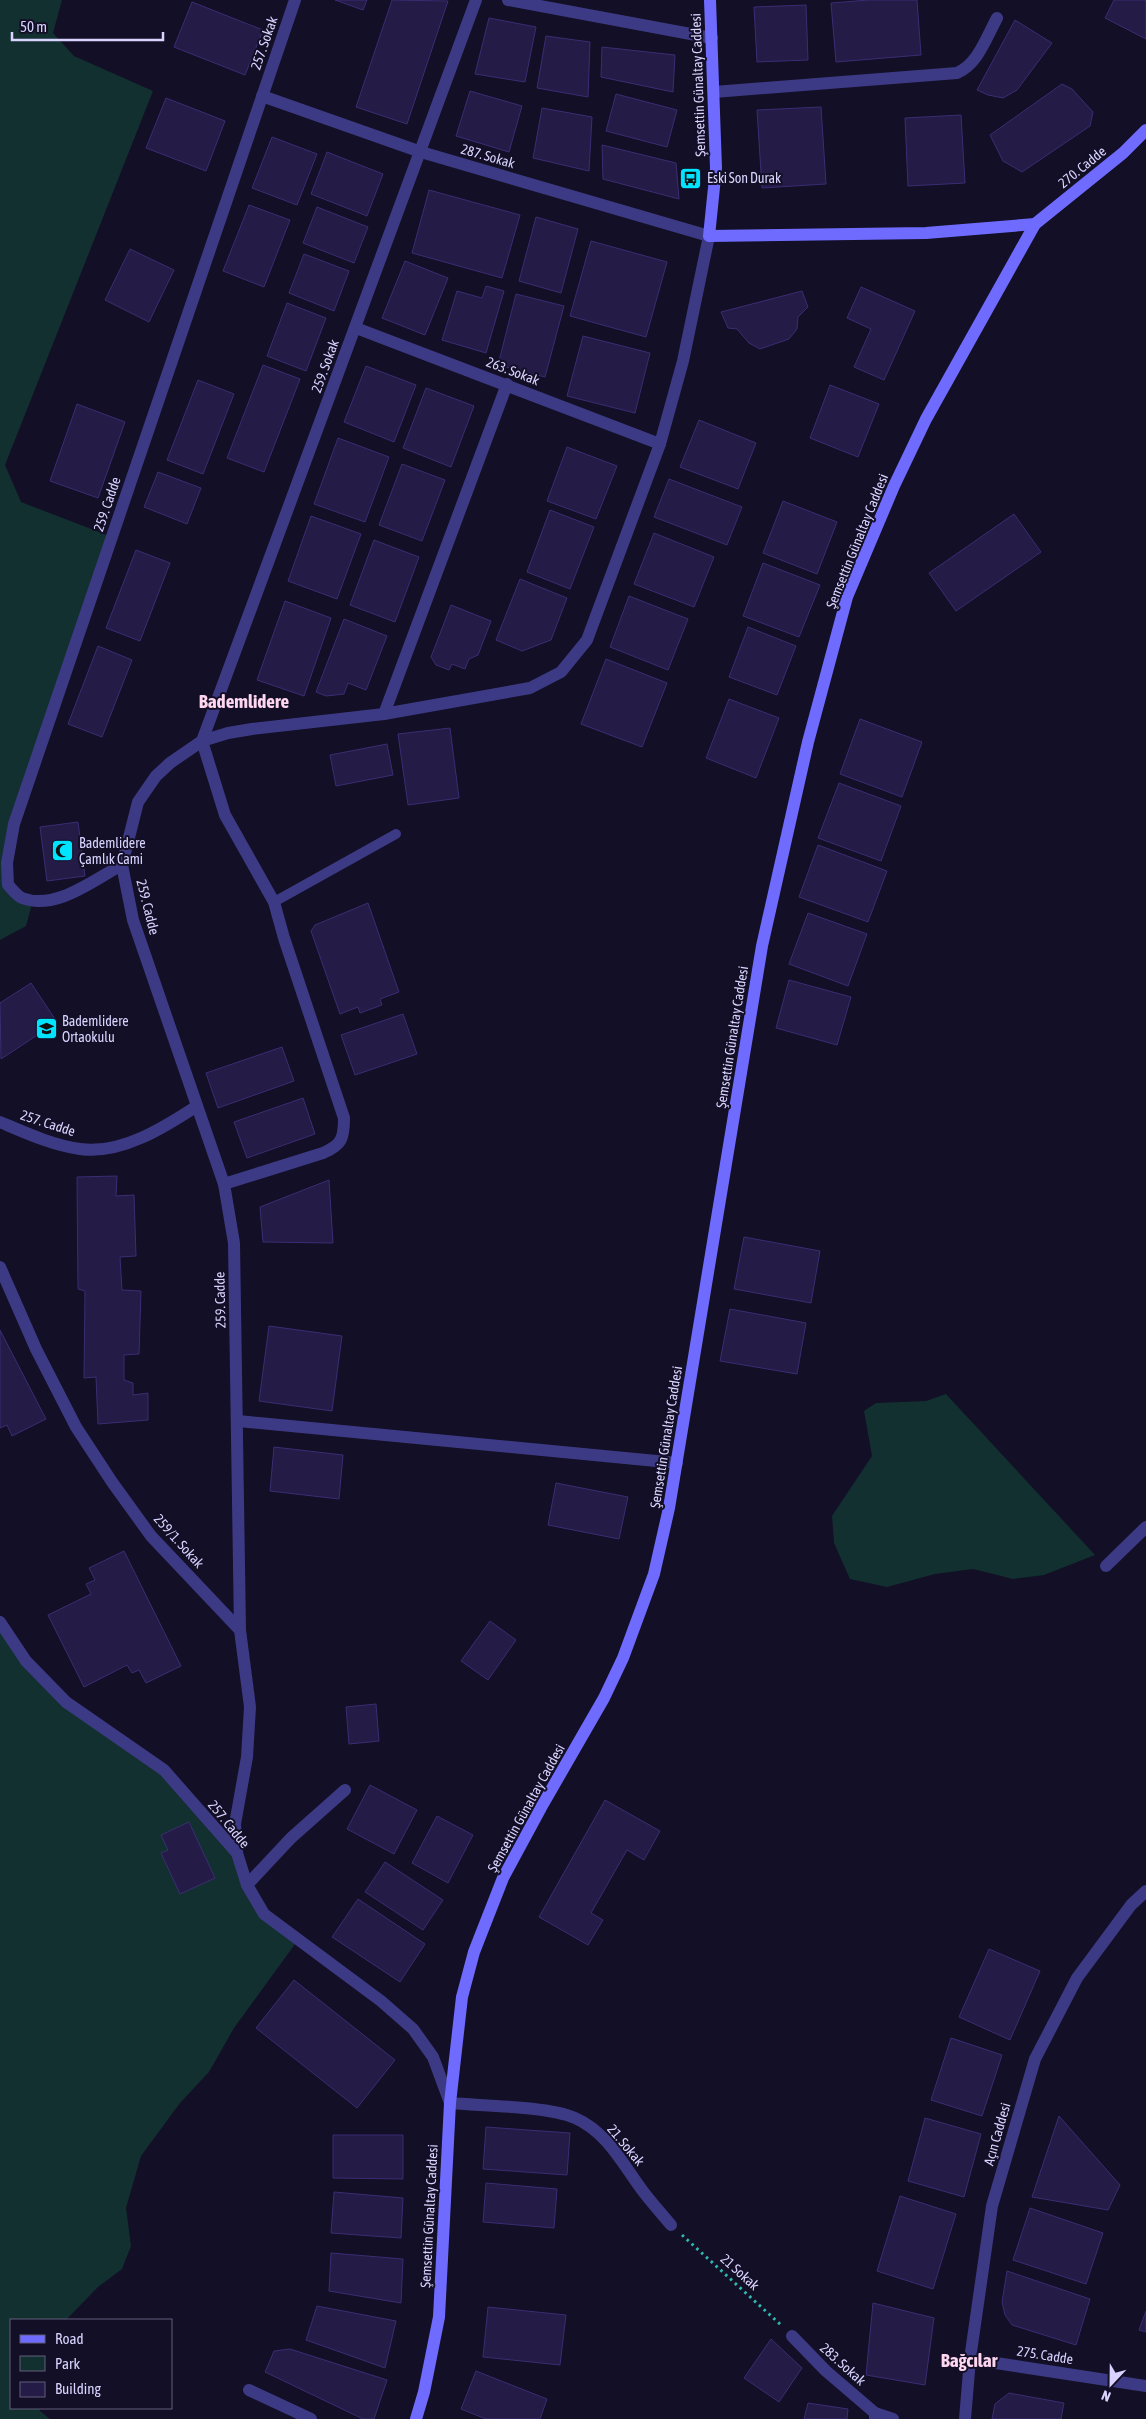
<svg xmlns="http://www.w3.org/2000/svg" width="1146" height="2419" font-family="'Asap Condensed',sans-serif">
<rect width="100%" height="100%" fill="#130f26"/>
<!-- green -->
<g fill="#12302f">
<path d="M0 0H62L53 33 74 56 153 91 5 465 21 502 112 537 14 824 8 884 33 900 26 926 0 940Z"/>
<path d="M946 1394 1095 1555 1044 1575 1013 1579 973 1569 935 1574 887 1587 850 1579 834 1543 832 1516 872 1456 864 1411 876 1403 926 1401Z"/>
<path d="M0 1622 66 1702 164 1770 237 1853 264 1914 298 1940 234 2028 209 2072 180 2103 141 2156 126 2208 131 2246 122 2269 98 2287 66 2320H11V2408H39L40 2411 50 2419H0Z"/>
</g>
<!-- building -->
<g fill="#241b47" stroke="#3b2d73">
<path d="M335 0H367L363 10Z"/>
<path d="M392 0 448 1 407 124 356 107Z"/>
<path d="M868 0H917L921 55 836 62 831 3Z"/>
<path d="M1114 0H1146V39L1105 18Z"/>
<path d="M192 2 263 30 245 75 174 47Z"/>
<path d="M806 5 808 60 757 62 754 7Z"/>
<path d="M489 18 536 27 525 82 475 74Z"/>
<path d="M1015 20 1052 43 1017 90 1003 98 988 95 977 90Z"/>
<path d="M546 36 590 42 588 97 537 88Z"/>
<path d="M602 47 675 55 673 92 601 77Z"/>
<path d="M1062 84 1072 89 1093 112 1090 126 1022 172 1003 161 990 135Z"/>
<path d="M470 91 522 106 509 152 456 136Z"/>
<path d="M616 94 677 110 667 147 606 131Z"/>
<path d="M166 98 225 121 206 171 146 148Z"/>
<path d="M821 107 826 184 762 188 757 110Z"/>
<path d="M542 108 592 117 589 171 533 158Z"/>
<path d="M961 115 965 183 908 186 905 118Z"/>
<path d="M272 137 317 154 297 205 252 188Z"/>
<path d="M602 145 676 163 679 199 603 179Z"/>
<path d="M327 152 383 174 367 216 311 194Z"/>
<path d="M429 190 520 215 502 278 412 253Z"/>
<path d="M249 205 290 220 264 287 223 271Z"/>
<path d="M317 207 368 227 354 263 303 243Z"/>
<path d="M536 217 578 229 561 293 519 281Z"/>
<path d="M591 241 667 262 646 337 570 316Z"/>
<path d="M130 249 174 270 149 322 105 300Z"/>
<path d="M304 254 349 271 334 311 289 293Z"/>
<path d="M405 261 448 278 425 335 382 318Z"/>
<path d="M486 286 504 291 486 353 442 340 457 291 482 298Z"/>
<path d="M861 287 915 311 884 380 854 367 871 329 847 318Z"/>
<path d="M802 291 808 307 798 317 797 329 789 339 760 349 749 343 737 329 728 328 721 312Z"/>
<path d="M516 294 564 306 545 377 498 365Z"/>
<path d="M287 303 326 318 306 371 267 356Z"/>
<path d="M583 336 650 353 635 413 567 396Z"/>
<path d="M263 365 300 379 264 472 227 458Z"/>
<path d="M366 366 416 385 394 442 344 422Z"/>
<path d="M198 380 234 394 203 474 167 460Z"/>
<path d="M830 385 879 404 858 457 810 438Z"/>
<path d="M426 388 474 406 451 467 403 448Z"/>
<path d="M77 404 125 422 98 498 50 481Z"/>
<path d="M699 420 756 443 738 489 680 467Z"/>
<path d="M338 438 389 457 365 522 314 504Z"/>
<path d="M567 447 617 466 596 519 547 501Z"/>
<path d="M402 464 445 480 422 541 379 525Z"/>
<path d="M158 472 201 488 187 524 144 507Z"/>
<path d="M669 479 742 507 727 545 654 517Z"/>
<path d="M783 501 837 522 817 574 763 553Z"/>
<path d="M550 510 594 527 570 589 527 572Z"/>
<path d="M1014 514 1041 552 956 611 929 573Z"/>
<path d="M311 516 361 534 337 599 288 581Z"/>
<path d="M654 533 714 557 694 607 634 584Z"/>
<path d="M374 540 419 557 395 622 350 605Z"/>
<path d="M136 550 170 563 140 641 106 628Z"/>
<path d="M763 563 820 585 799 637 743 616Z"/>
<path d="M520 579 567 598 551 640 522 651 496 640Z"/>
<path d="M629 596 688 619 668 670 610 647Z"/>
<path d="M285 601 331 618 304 696 257 680Z"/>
<path d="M451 605 491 621 478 655 469 659 465 669 452 664 449 670 436 665 431 657Z"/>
<path d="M344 619 387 636 366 690 348 683 344 694 326 696 316 692Z"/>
<path d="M748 627 796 646 777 695 729 677Z"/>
<path d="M98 646 132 660 102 737 68 724Z"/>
<path d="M606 659 667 683 642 747 581 724Z"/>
<path d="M729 699 779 718 756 778 706 758Z"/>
<path d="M860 719 922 742 902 797 840 774Z"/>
<path d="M450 728 459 798 408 805 398 734Z"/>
<path d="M387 744 393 775 336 786 330 755Z"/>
<path d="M839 783 901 806 881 861 818 838Z"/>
<path d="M78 822 85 876 47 881 40 827Z"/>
<path d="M818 845 887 871 868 922 799 897Z"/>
<path d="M368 903 399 992 380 999 382 1005 360 1013 358 1007 340 1014 311 931 315 925Z"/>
<path d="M808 913 867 934 848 986 789 964Z"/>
<path d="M789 980 851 997 837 1045 776 1028Z"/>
<path d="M31 983 57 1022 1 1059 0 1003Z"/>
<path d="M403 1014 417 1054 355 1075 341 1035Z"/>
<path d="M282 1047 294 1081 218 1108 206 1073Z"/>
<path d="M303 1098 315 1134 247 1158 234 1122Z"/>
<path d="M117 1176 116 1196 134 1195 136 1256 120 1257 122 1290 141 1291 139 1354 124 1355V1380L133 1383V1395L148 1393V1420L98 1424 96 1377 84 1378 85 1291 78 1289 77 1177Z"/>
<path d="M329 1180 333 1243 263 1242 260 1207Z"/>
<path d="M744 1237 820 1251 811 1303 734 1289Z"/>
<path d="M730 1309 806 1323 797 1374 720 1361Z"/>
<path d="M269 1326 342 1336 332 1411 259 1401Z"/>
<path d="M0 1330 46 1419 12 1436 7 1425 0 1428Z"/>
<path d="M274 1447 343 1455 339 1499 270 1491Z"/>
<path d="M556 1483 628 1497 619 1539 548 1525Z"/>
<path d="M124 1551 181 1666 146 1683 139 1670 132 1673 127 1665 84 1687 48 1615 91 1594 86 1584 95 1580 89 1568Z"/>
<path d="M490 1621 516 1640 488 1680 461 1661Z"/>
<path d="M376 1704 379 1741 349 1744 346 1707Z"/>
<path d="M370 1785 417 1810 394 1854 347 1829Z"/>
<path d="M605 1800 660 1831 644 1860 627 1850 591 1913 603 1920 588 1945 539 1917Z"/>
<path d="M437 1816 473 1835 448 1883 412 1863Z"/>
<path d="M189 1822 215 1878 180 1894 161 1853 168 1850 161 1835Z"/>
<path d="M385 1862 443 1900 423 1930 365 1892Z"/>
<path d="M358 1899 425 1944 400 1982 332 1937Z"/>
<path d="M989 1949 1040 1971 1010 2040 959 2017Z"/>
<path d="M294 1980 395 2060 357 2108 256 2028Z"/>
<path d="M951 2038 1002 2055 982 2116 931 2100Z"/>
<path d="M1059 2116 1120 2185 1108 2210 1032 2197Z"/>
<path d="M925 2118 981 2134 964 2197 908 2181Z"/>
<path d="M486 2127 570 2133 567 2175 483 2169Z"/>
<path d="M333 2135H403V2179L333 2178Z"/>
<path d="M486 2183 557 2189 554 2228 483 2222Z"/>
<path d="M334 2192 403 2198 401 2238 331 2233Z"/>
<path d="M900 2196 956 2214 933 2289 877 2271Z"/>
<path d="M1030 2208 1103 2233 1086 2284 1013 2260Z"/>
<path d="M331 2253 403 2259 401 2303 329 2291Z"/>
<path d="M1007 2271 1090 2299 1076 2345 1012 2325 1005 2315 1002 2302Z"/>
<path d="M873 2303 934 2318 925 2385 866 2375Z"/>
<path d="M317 2306 396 2321 385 2368 306 2340Z"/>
<path d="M488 2307 566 2315 560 2365 483 2357Z"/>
<path d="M1146 2311V2332L1139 2330Z"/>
<path d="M771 2339 802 2368 779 2402 744 2378Z"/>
<path d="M290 2349 387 2380 374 2419H363L265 2372 274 2351Z"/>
<path d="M476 2371 547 2399 540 2419H486L461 2409Z"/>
<path d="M1009 2393 1064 2403 1061 2419H992L995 2404Z"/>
<path d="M808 2403 848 2409 847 2419H804Z"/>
</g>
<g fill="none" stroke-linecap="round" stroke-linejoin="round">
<!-- path -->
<path stroke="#2fb8b0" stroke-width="3" stroke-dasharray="2.5 4" stroke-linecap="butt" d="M682 2235 781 2325"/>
<!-- lane -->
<path stroke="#3d3a85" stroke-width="10" d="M274 902 396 834"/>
<!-- street -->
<g stroke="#3d3a85" stroke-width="12">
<path d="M508 0 712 38"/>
<path d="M714 92 957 73C978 64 986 38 997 18"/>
<path d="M356 328 660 444"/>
<path d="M384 714 507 384"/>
<path d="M202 741 476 0"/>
<path d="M202 741 225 815 274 902 284 938 344 1118C344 1138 342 1145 323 1153L224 1184"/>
<path d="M122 865 138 802 156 776 170 763 202 741 228 733 252 729 384 714 530 688 561 672 587 640 660 444 683 361 709 236 421 152 262 96"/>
<path d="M0 1122C26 1133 52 1145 80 1149 121 1155 165 1127 197 1106"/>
<path d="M0 1267 36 1349 76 1427 112 1482 151 1536 240 1630 250 1707 247 1757 235 1824 237 1853"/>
<path d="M238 1421 677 1463"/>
<path d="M1106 1566 1146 1527"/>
<path d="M0 1622 26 1661 66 1702 164 1770 237 1853 247 1885 264 1914 381 2001 413 2029 433 2057 450 2103C483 2106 547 2106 575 2118 607 2132 622 2163 642 2190 651 2202 661 2213 671 2225"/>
<path d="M240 1630 234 1243 224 1184 133 920 122 865C93 880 56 911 22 898 17 896 12 889 8 885L7 863 14 824 295 0"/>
<path d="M247 1885 291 1838 345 1790"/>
<path d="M792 2336 826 2371 875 2413"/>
<path d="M970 2359 1146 2386"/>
<path d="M249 2390 311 2419"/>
<path d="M875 2419V2413L893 2419"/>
<path d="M965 2419 970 2359 992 2206 1035 2059 1077 1978 1131 1905 1146 1891"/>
</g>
<!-- secondary -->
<g stroke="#6f6bff" stroke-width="12">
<path d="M710 0 716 168 709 236 926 233 1035 224"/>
<path d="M416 2419 424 2392 439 2317 450 2103 462 1997 474 1952 503 1878 543 1804 604 1698 623 1658 654 1574 669 1508 762 946 808 742 847 597 894 486 926 419 1035 224 1123 153 1146 130"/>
</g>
</g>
<!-- icons -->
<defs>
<symbol id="bus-square" viewBox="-11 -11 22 22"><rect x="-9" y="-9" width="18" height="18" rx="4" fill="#00e5ff" stroke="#130f26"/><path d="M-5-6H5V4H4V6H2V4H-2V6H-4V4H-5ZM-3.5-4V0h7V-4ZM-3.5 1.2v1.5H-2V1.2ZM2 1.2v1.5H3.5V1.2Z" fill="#111"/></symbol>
<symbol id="mosque-square" viewBox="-11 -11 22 22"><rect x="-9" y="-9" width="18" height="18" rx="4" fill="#00e5ff" stroke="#130f26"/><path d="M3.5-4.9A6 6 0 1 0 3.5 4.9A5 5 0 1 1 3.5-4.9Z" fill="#111"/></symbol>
<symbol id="school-square" viewBox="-11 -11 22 22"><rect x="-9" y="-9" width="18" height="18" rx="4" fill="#00e5ff" stroke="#130f26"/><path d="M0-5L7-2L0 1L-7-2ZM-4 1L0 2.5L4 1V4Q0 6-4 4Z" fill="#111"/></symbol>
</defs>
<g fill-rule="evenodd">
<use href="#bus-square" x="678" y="166" width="25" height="25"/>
<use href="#mosque-square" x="50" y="838" width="25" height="25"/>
<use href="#school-square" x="34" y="1016" width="25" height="25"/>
</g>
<g text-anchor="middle" stroke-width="4" stroke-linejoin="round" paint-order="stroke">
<!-- street labels -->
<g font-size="14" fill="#d9d4ff" stroke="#130f26">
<text transform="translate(264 43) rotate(-71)" y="5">257. Sokak</text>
<text transform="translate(698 85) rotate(-92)" y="5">Şemsettin Günaltay Caddesi</text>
<text transform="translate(488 156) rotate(16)" y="5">287. Sokak</text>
<text transform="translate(1082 167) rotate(-39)" y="5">270. Cadde</text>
<text transform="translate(325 366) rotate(-70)" y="5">259. Sokak</text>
<text transform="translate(513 371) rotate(21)" y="5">263. Sokak</text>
<text transform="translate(107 504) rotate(-71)" y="5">259. Cadde</text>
<text transform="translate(857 541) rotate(-68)" y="5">Şemsettin Günaltay Caddesi</text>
<text transform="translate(148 907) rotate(76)" y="5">259. Cadde</text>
<text transform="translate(732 1037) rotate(-81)" y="5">Şemsettin Günaltay Caddesi</text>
<text transform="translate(48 1123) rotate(18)" y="5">257. Cadde</text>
<text transform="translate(220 1300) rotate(-91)" y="5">259. Cadde</text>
<text transform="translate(666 1437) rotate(-81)" y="5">Şemsettin Günaltay Caddesi</text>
<text transform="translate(179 1541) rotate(48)" y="5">259/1. Sokak</text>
<text transform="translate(526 1808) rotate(-61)" y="5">Şemsettin Günaltay Caddesi</text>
<text transform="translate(229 1824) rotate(51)" y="5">257. Cadde</text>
<text transform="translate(997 2134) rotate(-74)" y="5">Açın Caddesi</text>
<text transform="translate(626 2145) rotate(50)" y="5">21. Sokak</text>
<text transform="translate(429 2216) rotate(-87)" y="5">Şemsettin Günaltay Caddesi</text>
<text transform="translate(740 2272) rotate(42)" y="5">21 Sokak</text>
<text transform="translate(1045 2355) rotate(9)" y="5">275. Cadde</text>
<text transform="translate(843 2364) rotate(42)" y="5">283. Sokak</text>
</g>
<!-- poi labels -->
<g font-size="14" fill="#d9d4ff" stroke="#130f26" text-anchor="start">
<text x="707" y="183">Eski Son Durak</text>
<text x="79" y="848">Bademlidere<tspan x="79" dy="16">Çamlık Cami</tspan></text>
<text x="62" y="1026">Bademlidere<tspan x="62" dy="16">Ortaokulu</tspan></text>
</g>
<!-- district labels -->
<g font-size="19" font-weight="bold" fill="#ffd6f0" stroke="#130f26">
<text x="244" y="708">Bademlidere</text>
<text x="969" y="2367">Bağcılar</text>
</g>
</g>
<!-- legend -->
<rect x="10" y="2319" width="162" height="90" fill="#130f26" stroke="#625e7d"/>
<rect x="20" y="2335" width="25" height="8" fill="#6f6bff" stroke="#625e7d"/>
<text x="55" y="2344" font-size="15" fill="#d9d4ff">Road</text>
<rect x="20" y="2356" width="25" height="15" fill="#12302f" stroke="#625e7d"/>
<text x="55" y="2369" font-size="15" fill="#d9d4ff">Park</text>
<rect x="20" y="2382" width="25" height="15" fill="#241b47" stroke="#625e7d"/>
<text x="55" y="2394" font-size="15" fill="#d9d4ff">Building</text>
<!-- north arrow -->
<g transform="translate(1111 2384) rotate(202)" stroke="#130f26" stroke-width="4" paint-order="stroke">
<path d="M0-4L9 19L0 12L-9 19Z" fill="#d9d4ff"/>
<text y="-8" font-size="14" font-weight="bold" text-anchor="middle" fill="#d9d4ff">N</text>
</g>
<!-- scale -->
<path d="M12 32v8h151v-8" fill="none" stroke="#d9d4ff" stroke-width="2.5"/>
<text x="20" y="32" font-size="15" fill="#d9d4ff" stroke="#130f26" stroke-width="4" paint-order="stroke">50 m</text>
</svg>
